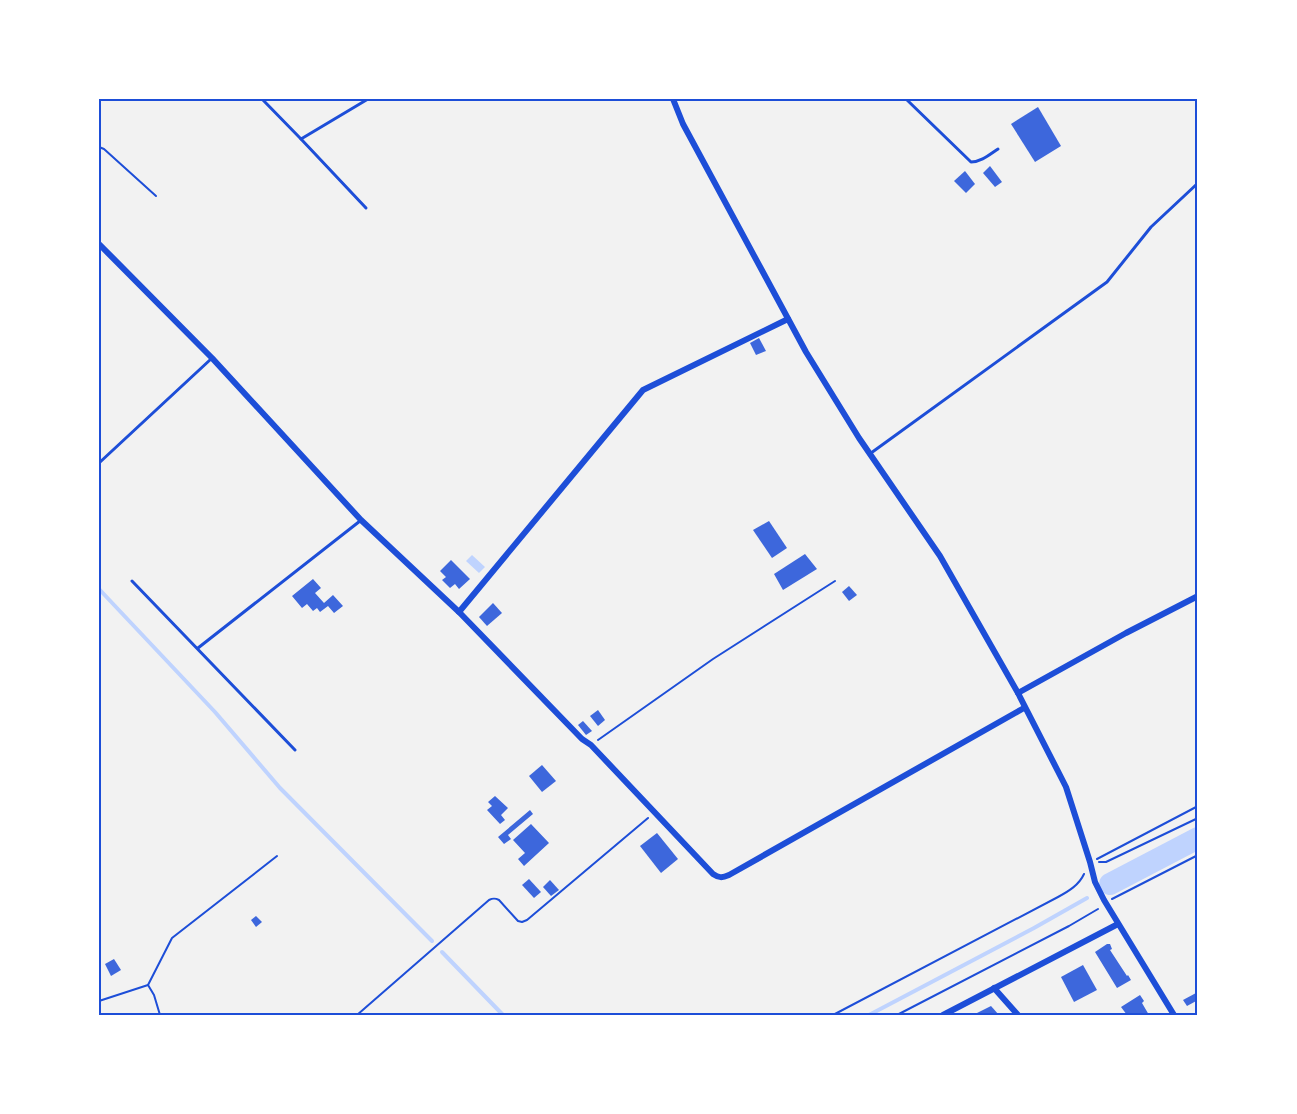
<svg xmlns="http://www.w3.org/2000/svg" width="1297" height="1114" font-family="'DejaVu Sans',sans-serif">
<rect width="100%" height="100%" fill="#f2f2f2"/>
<!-- water -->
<path fill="#bfd3fe" d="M472 555 485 567 479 573 466 561Z"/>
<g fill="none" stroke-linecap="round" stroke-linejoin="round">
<!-- stream -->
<g stroke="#bfd3fe" stroke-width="4">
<path d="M99 589 215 712 280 788 432 941"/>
<path d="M442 952 503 1015"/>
<path d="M869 1015 1034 928 1087 898"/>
</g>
<!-- river -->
<path stroke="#bfd3fe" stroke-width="22" d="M1110 884 1198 838"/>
</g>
<!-- building -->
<g fill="#3d67dc">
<path d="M1038 107 1061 146 1035 162 1011 124Z"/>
<path d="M990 166 1002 182 995 187 983 173Z"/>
<path d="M965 171 975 184 966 193 954 181Z"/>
<path d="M759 338 766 351 756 355 750 343Z"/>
<path d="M769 521 787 548 772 558 753 530Z"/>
<path d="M805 554 817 569 783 590 774 574Z"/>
<path d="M451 560 470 579 459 589 455 584 450 588 442 580 446 577 440 571Z"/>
<path d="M313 579 321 588 315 593 324 603 333 595 343 606 334 613 328 606 320 612 317 608 313 611 307 604 302 608 292 596Z"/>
<path d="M849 586 857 595 849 601 842 592Z"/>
<path d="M493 603 502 613 487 626 479 617Z"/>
<path d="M598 710 605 720 598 726 590 716Z"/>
<path d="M583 721 592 731 586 735 578 725Z"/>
<path d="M542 765 556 781 542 792 529 776Z"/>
<path d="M495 796 508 808 501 815 505 820 500 824 487 810 492 806 488 802Z"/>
<path d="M530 810 533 814 508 835 511 839 504 844 498 837Z"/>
<path d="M531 824 549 843 524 866 518 859 525 853 513 840Z"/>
<path d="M657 833 678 859 661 873 640 846Z"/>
<path d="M529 879 541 892 534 898 522 885Z"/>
<path d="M550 880 559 890 551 896 543 887Z"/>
<path d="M256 916 262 922 256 927 251 920Z"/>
<path d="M1107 944H1110L1112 949 1110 950 1127 976 1128 975 1131 980 1117 988 1095 952Z"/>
<path d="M114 959 121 970 111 976 105 964Z"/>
<path d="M1083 965 1097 990 1074 1002 1061 977Z"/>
<path d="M1196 993 1198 996V1000L1187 1006 1183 1000Z"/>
<path d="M1140 995 1144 1001 1142 1003 1149 1015H1127L1121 1007Z"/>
<path d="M991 1006 999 1015H973Z"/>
</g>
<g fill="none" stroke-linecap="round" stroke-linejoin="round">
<!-- path -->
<g stroke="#1d4ed8" stroke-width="2">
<path d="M99 147 104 149 156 196"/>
<path d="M598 740 713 659 835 581"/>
<path d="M1097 859 1198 806"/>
<path d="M1099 862H1106L1198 818"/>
<path d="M1112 899 1198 855"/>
<path d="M148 985 172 938 277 856"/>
<path d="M99 1001 148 985 154 995 160 1015"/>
<path d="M357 1015 489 900C493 898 495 898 499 900L518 921 522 922 527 920 648 818"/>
<path d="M833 1015 1058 897C1069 891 1079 885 1084 874"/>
<path d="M897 1015 1069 926 1098 909"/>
</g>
<!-- service -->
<g stroke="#1d4ed8" stroke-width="3">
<path d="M262 99 301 139 368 99"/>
<path d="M906 99 971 162C981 162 989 155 998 149"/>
<path d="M301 139 366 208"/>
<path d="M871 453 1107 282 1151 227 1198 183"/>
<path d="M99 463 211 359"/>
<path d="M132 581 295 750"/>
<path d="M198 648 360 521"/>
</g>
<!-- minor -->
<g stroke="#1d4ed8" stroke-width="6">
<path d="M673 99 683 124 806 352 859 438 940 556 1018 693 1066 787 1090 862 1095 882 1104 900 1174 1015"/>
<path d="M99 244 212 358 361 520 459 612 582 739 591 745 713 874C719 878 722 878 729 875L1024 708"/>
<path d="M459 612 643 390 788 319"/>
<path d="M1018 693 1126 633 1198 596"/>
<path d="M994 988 1018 1015"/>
<path d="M943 1015 1118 924"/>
</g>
</g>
<!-- border -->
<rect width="1297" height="1114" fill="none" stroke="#ffffff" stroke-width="201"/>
<rect x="100" y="100" width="1096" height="914" fill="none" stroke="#1d4ed8" stroke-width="2"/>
</svg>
